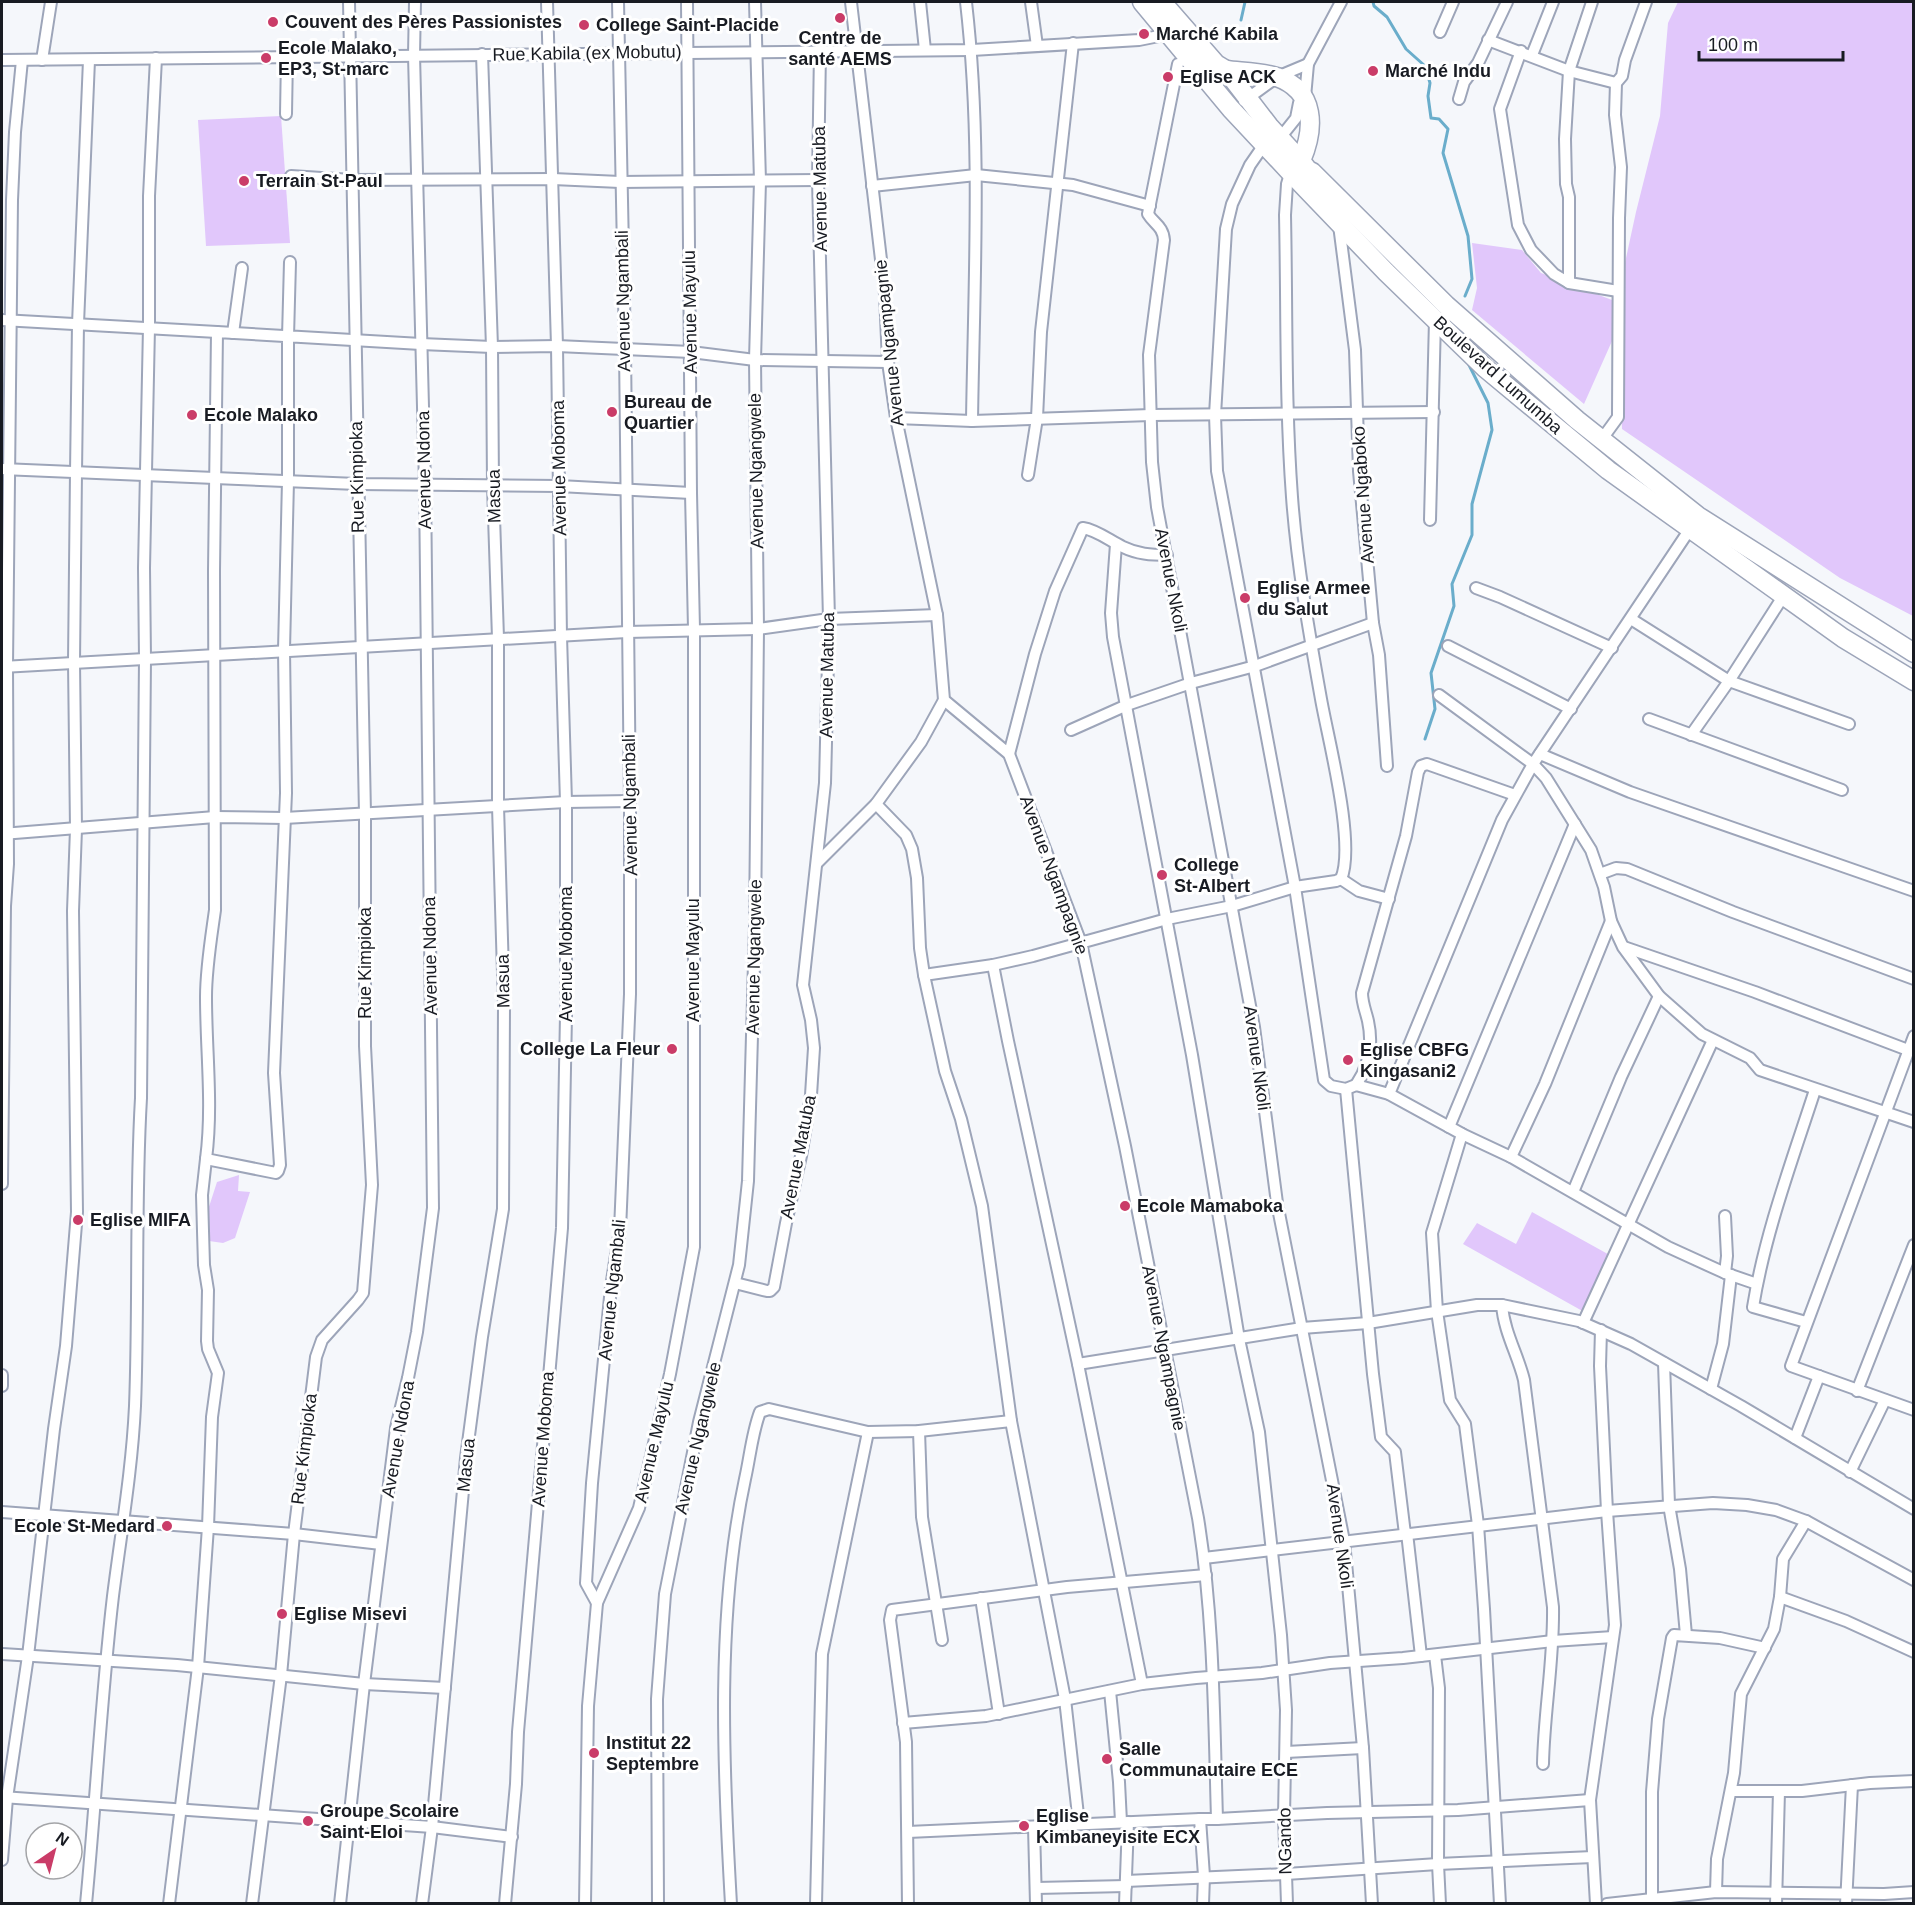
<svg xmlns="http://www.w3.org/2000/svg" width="1915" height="1905" font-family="Helvetica,sans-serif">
<rect width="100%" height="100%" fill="#f5f7fb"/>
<!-- green -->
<g fill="#e1c7fb">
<path d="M1678 2H1913V616L1840 578 1622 429 1618 295 1636 212 1660 116 1668 23Z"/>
<path d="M281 116 290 243 206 246 198 120Z"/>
<path d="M1472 243 1522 250 1541 273 1612 300V341L1584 404 1472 310 1477 288Z"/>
<path d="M239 1175 238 1191 250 1192 235 1238 223 1243 209 1241 207 1213 217 1182Z"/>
<path d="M1532 1212 1615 1258 1586 1313 1463 1244 1477 1223 1516 1244Z"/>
</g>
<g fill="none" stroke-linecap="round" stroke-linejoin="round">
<!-- stream -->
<g stroke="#6aadcb" stroke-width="3">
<path d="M1373 2 1374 6 1387 17 1406 49 1425 66 1430 83 1428 96 1431 118 1439 119 1448 129 1443 153 1468 236 1472 279 1465 296"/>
<path d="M1241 20 1245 2"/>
<path d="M1425 739 1435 709 1431 673 1454 606 1452 584 1472 535V504L1492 430 1488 403 1469 365"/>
</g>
<defs>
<g id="minor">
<path d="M851 2 885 294 888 362 896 418 937 615 944 700 1009 754 1081 943 1125 1146 1198 1518C1214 1617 1214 1718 1217 1819H1200L1204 1876 1203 1904"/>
<path d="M920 2 925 50"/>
<path d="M966 2C982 140 974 281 972 421"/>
<path d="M1031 2 1037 46"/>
<path d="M1341 2 1308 64 1305 97 1299 103 1296 118 1280 138 1259 152 1250 165 1232 204 1226 229 1215 415 1217 471 1295 887 1324 1080 1331 1086 1346 1089 1356 1085 1389 1094 1462 1134 1511 1157 1668 1247 1725 1273 1757 1284"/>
<path d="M1592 2 1569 71 1565 139 1566 184 1569 197V283L1618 291"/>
<path d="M1440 32 1453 2"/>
<path d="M1488 40 1569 71 1616 83"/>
<path d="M1521 51 1500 109 1518 225 1531 250 1554 274 1569 283"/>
<path d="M1532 55 1553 2"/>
<path d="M2 60 972 50 1139 40 1164 35 1171 38"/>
<path d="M42 60 51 2"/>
<path d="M1178 64 1148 214C1154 224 1163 226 1164 240L1149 355 1152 462 1157 507 1254 1027 1277 1203 1344 1541 1363 1748 1372 1904"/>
<path d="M1459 99 1464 82 1478 63 1507 2"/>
<path d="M1244 101 1277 77 1308 64"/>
<path d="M286 114 287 56"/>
<path d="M1291 171 1287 184 1285 215C1287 309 1285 403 1292 497 1297 565 1309 632 1321 699 1328 739 1356 844 1341 879"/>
<path d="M291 176 352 180 553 179 620 182 818 180"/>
<path d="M872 186 976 175 1073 185 1150 206"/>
<path d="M1339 225 1355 350 1359 471 1373 623 1379 655 1387 766"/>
<path d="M290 262 288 337V481L284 650 286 793 274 1073 280 1165 278 1171 276 1173 206 1159C213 1105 206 1052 206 997 206 968 211 939 215 910L214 571 217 332 421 344 492 347 557 346 691 352 755 360 888 362"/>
<path d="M2 320 217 332"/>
<path d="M233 333 242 268"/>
<path d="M896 418 972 421 1151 415 1434 412"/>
<path d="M1602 439 1618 417 1619 218 1621 167 1615 115 1616 83 1622 76 1625 60 1646 2"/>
<path d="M2 469 357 484 559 486 691 493"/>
<path d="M1028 475 1037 418 1041 332 1073 43"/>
<path d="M1430 520 1435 320"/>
<path d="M1116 544 1111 613 1113 637 1192 1055 1239 1339 1259 1432 1281 1635 1286 1710 1284 1816 1287 1904"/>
<path d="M1476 588 1500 597 1612 648"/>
<path d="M1631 619 1729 681 1849 724"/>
<path d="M1448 646 1571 709"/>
<path d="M2 667 627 632 758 629 829 619 937 615"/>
<path d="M1439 695 1533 764 1546 778 1591 850 1604 887 1611 921 1623 947 1659 996 1702 1034 1750 1058 1760 1070 1914 1122"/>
<path d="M1649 719 1842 790"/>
<path d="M1071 730 1127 705 1191 683 1255 666 1373 623"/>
<path d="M1691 735 1729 681 1784 595"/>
<path d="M1009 754 1035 654 1055 591 1083 528C1097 530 1110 541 1123 547 1137 554 1151 555 1167 555"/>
<path d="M1540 754 1630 792 1914 891"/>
<path d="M876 804 906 835 912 849 917 878 920 948 924 975 945 1071 961 1119 982 1206 1011 1421 1065 1699 1079 1824"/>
<path d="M2 834 215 817 284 818 566 802 630 801"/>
<path d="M817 863 876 804 921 742 944 700"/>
<path d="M1600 874 1616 868 1627 869 1733 912 1914 979"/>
<path d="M1341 879 1359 891 1389 899"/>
<path d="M1624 947 1755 992 1908 1050"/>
<path d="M993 965 1008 1041 1078 1364 1142 1684"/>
<path d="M924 975 993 965 1033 956 1167 919 1232 906 1295 887 1336 881 1341 879"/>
<path d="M1914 1036 1791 1366 1914 1410"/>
<path d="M1356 1085C1369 1066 1373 1044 1368 1021 1366 1012 1362 1003 1362 993L1406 836 1418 772 1421 766 1427 764 1515 795"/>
<path d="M1346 1089 1373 1374 1381 1437 1395 1452 1405 1534"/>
<path d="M1389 1094 1502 820 1533 764 1690 529"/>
<path d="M1449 1127 1575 824"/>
<path d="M1462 1134 1432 1233 1437 1311 1450 1400 1465 1424 1478 1525 1484 1609 1500 1904"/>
<path d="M1511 1157 1545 1084 1611 921"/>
<path d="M2 1184 5 906 8 864 7 666 12 200 15 132 22 60"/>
<path d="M1573 1192 1621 1077 1659 996"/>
<path d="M1725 1216 1727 1256 1725 1273"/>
<path d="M735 1283 767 1291H770L774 1287 786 1223 801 1156 811 1095 814 1048 811 1020 803 985 825 783 829 619 818 180 820 51"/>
<path d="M1502 1305C1504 1332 1518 1355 1524 1380L1553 1607C1554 1660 1544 1712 1543 1764"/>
<path d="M1806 1322 1753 1307C1765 1233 1792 1161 1815 1090"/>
<path d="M1583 1323 1713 1040"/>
<path d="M1664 1363 1669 1505 1680 1569 1686 1635"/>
<path d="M1078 1364 1302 1328 1368 1323 1477 1305H1502L1579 1321 1631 1344 1741 1406 1914 1509"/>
<path d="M2 1375V1386"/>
<path d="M1711 1389 1723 1344 1731 1275"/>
<path d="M1857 1391 1914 1245"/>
<path d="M919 1431 922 1517 942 1640"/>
<path d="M1795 1438 1819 1376"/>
<path d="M1850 1472 1885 1400"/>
<path d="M2 1512 294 1534 381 1544"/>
<path d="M1407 1533 1421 1656"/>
<path d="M1204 1558 1607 1511 1713 1503 1747 1505 1776 1510 1806 1521 1914 1580"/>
<path d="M1780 1597 1846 1621 1914 1652"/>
<path d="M981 1598 999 1714"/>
<path d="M597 1603 586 1583 592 1483 611 1287 620 1230 630 994V801L625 349 618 2"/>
<path d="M2 1654 177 1665 364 1684 445 1688"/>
<path d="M1435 1655 1439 1688 1438 1864 1440 1904"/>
<path d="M1110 1691 1119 1782 1121 1822"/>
<path d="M903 1723 986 1716 1142 1684 1196 1678 1262 1673 1330 1663 1403 1658 1553 1641 1613 1637"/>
<path d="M1286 1752 1363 1748"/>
<path d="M1731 1791H1802L1870 1783 1914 1781"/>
<path d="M2 1797 432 1827 512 1837"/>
<path d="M1217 1819 1327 1813 1458 1810 1590 1800"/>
<path d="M1034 1827 1036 1904"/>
<path d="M908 1832 1200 1819"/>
<path d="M2 1860 7 1798 28 1656 54 1429 66 1346 77 1212 73 911 76 829 74 662 76 472 78 324 89 60"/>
<path d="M1126 1881 1286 1874 1438 1864 1593 1857"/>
<path d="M1036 1888 1126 1886"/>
<path d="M1716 1892 1717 1859 1734 1773 1741 1694 1774 1629 1780 1597 1783 1559 1806 1521"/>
<path d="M1652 1899V1792L1658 1719 1672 1638 1674 1635 1720 1638 1765 1648"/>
<path d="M86 1904C96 1801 101 1698 113 1596 121 1533 132 1470 135 1406 139 1304 135 1200 141 1098L145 659 144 568 149 327V196L156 58"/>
<path d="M169 1904 198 1667 208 1527 212 1417 218 1373 208 1349 207 1341 208 1290 204 1265 203 1231 202 1195 206 1159"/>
<path d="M252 1904 281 1675 294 1534 316 1357 322 1340 358 1300 363 1293 372 1185 365 1046V814L349 2"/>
<path d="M340 1904 364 1684 396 1428 408 1378 417 1332 433 1208 425 485 414 55 415 2"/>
<path d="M422 1904 432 1827 466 1458 482 1337 503 1209 504 1006 498 806V638L493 486 492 347 482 54"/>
<path d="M505 1904 516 1784 518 1732 562 1228 566 1015V802L561 636 557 346 547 2"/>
<path d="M585 1904 588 1706 597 1603 639 1508 670 1374 694 1247V629L691 493 687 2"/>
<path d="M658 1904 657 1699 665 1594 699 1422 739 1265 748 1181 755 926 758 629 755 360 760 181 755 2"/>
<path d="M731 1904C723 1766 716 1614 745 1479 750 1457 752 1433 760 1412L769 1409 868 1432 919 1431 1011 1421"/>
<path d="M816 1904 822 1654 868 1432"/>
<path d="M908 1904 906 1742 890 1620 892 1610 1067 1587 1206 1575"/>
<path d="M1125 1904 1128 1822"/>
<path d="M1596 1904 1590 1800 1615 1625 1607 1511 1600 1366 1601 1330"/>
<path d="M1607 1904 1716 1892 1884 1894 1914 1892"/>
<path d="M1776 1904 1779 1791"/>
<path d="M1846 1904 1852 1785"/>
</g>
<g id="trunk">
<path d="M1142 2 1231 109 1290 172 1386 272 1485 368 1608 470 1843 638 1914 681"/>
<path d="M1162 2 1216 64 1226 70 1269 126 1301 161 1308 170 1312 172 1446 305 1577 420 1698 516 1914 653"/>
<path d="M1222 73 1226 70C1242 72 1261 72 1277 77 1316 91 1315 128 1301 161"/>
</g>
</defs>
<!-- minor casing -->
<use href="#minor" stroke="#9da5b9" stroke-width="14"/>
<!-- trunk casing -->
<use href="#trunk" stroke="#9da5b9" stroke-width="21"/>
<!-- minor -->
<use href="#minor" stroke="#fff" stroke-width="10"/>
<!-- trunk -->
<use href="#trunk" stroke="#fff" stroke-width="18"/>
</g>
<!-- markers -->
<g fill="#ca3c68" stroke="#fff" stroke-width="2">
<circle cx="840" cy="18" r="6"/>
<circle cx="273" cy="22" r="6"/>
<circle cx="584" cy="25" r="6"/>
<circle cx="1144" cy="34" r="6"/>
<circle cx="266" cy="58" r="6"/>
<circle cx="1373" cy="71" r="6"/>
<circle cx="1168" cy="77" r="6"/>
<circle cx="244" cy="181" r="6"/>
<circle cx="612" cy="412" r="6"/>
<circle cx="192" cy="415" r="6"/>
<circle cx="1245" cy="598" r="6"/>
<circle cx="1162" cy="875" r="6"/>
<circle cx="672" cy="1049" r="6"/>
<circle cx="1348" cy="1060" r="6"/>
<circle cx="1125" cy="1206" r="6"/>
<circle cx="78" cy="1220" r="6"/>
<circle cx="167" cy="1526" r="6"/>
<circle cx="282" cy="1614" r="6"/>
<circle cx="594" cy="1753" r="6"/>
<circle cx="1107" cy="1759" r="6"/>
<circle cx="308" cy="1821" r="6"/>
<circle cx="1024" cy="1826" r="6"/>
</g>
<g text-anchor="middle" stroke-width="6" stroke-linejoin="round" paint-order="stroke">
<!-- poi labels -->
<g font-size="18" font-weight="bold" fill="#181b22" stroke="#fff" text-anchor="start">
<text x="285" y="28">Couvent des Pères Passionistes</text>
<text x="596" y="31">College Saint-Placide</text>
<text x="1156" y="40">Marché Kabila</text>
<text x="840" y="44" text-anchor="middle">Centre de<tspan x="840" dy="21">santé AEMS</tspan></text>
<text x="278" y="54">Ecole Malako,<tspan x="278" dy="21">EP3, St-marc</tspan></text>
<text x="1385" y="77">Marché Indu</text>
<text x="1180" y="83">Eglise ACK</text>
<text x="256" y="187">Terrain St-Paul</text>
<text x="624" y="408">Bureau de<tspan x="624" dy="21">Quartier</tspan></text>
<text x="204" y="421">Ecole Malako</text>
<text x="1257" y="594">Eglise Armee<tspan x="1257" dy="21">du Salut</tspan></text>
<text x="1174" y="871">College<tspan x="1174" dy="21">St-Albert</tspan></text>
<text x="660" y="1055" text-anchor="end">College La Fleur</text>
<text x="1360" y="1056">Eglise CBFG<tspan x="1360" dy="21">Kingasani2</tspan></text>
<text x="1137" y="1212">Ecole Mamaboka</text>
<text x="90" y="1226">Eglise MIFA</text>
<text x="155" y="1532" text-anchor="end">Ecole St-Medard</text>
<text x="294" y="1620">Eglise Misevi</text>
<text x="606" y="1749">Institut 22<tspan x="606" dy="21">Septembre</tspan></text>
<text x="1119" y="1755">Salle<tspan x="1119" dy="21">Communautaire ECE</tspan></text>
<text x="320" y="1817">Groupe Scolaire<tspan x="320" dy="21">Saint-Eloi</tspan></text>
<text x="1036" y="1822">Eglise<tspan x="1036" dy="21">Kimbaneyisite ECX</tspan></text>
</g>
<!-- street labels -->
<g font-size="18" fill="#181b22" stroke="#fff">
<text transform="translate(587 53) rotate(-1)" y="6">Rue Kabila (ex Mobutu)</text>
<text transform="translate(820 189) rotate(-91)" y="6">Avenue Matuba</text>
<text transform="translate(623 301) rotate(-91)" y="6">Avenue Ngambali</text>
<text transform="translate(690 312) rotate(-91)" y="6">Avenue Mayulu</text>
<text transform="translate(889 343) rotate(-96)" y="6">Avenue Ngampagnie</text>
<text transform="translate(1498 375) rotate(42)" y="6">Boulevard Lumumba</text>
<text transform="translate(559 468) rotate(-91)" y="6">Avenue Moboma</text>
<text transform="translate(424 470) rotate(-91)" y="6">Avenue Ndona</text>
<text transform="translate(756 471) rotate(-91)" y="6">Avenue Ngangwele</text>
<text transform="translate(357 477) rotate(-91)" y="6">Rue Kimpioka</text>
<text transform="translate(1363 495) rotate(-94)" y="6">Avenue Ngaboko</text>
<text transform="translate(494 496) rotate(-91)" y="6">Masua</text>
<text transform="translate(1171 580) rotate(79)" y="6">Avenue Nkoli</text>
<text transform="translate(827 675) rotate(-89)" y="6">Avenue Matuba</text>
<text transform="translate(630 805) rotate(-91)" y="6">Avenue Ngambali</text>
<text transform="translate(1054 875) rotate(70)" y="6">Avenue Ngampagnie</text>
<text transform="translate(566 954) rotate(-90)" y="6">Avenue Moboma</text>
<text transform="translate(430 956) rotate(-91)" y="6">Avenue Ndona</text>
<text transform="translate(754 957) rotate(-89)" y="6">Avenue Ngangwele</text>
<text transform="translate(693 960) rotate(-90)" y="6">Avenue Mayulu</text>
<text transform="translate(365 963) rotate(-90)" y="6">Rue Kimpioka</text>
<text transform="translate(503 981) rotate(-91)" y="6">Masua</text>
<text transform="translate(1257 1058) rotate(82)" y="6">Avenue Nkoli</text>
<text transform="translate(798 1157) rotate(-79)" y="6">Avenue Matuba</text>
<text transform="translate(612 1290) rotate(-84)" y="6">Avenue Ngambali</text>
<text transform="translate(1164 1348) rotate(79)" y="6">Avenue Ngampagnie</text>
<text transform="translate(698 1438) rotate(-77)" y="6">Avenue Ngangwele</text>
<text transform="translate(398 1439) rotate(-80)" y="6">Avenue Ndona</text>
<text transform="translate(543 1439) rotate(-86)" y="6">Avenue Moboma</text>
<text transform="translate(654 1442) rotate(-77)" y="6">Avenue Mayulu</text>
<text transform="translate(304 1449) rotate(-83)" y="6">Rue Kimpioka</text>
<text transform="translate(466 1465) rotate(-84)" y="6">Masua</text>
<text transform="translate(1340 1536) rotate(82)" y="6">Avenue Nkoli</text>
<text transform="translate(1285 1841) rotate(-91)" y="6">NGando</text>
</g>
</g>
<!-- border -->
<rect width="1915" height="1905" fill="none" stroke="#181b22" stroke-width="6"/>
<!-- north arrow -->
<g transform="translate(54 1851) rotate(35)"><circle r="28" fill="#ffffff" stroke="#a3a4a7" stroke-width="1.5"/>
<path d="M0-4.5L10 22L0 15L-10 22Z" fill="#ca3c68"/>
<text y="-9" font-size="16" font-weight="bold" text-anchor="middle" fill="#181b22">N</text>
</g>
<!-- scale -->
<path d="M1699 51v9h144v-9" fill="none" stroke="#181b22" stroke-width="3"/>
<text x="1708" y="51" font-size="18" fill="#181b22" stroke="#ffffff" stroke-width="4.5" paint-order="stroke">100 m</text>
</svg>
